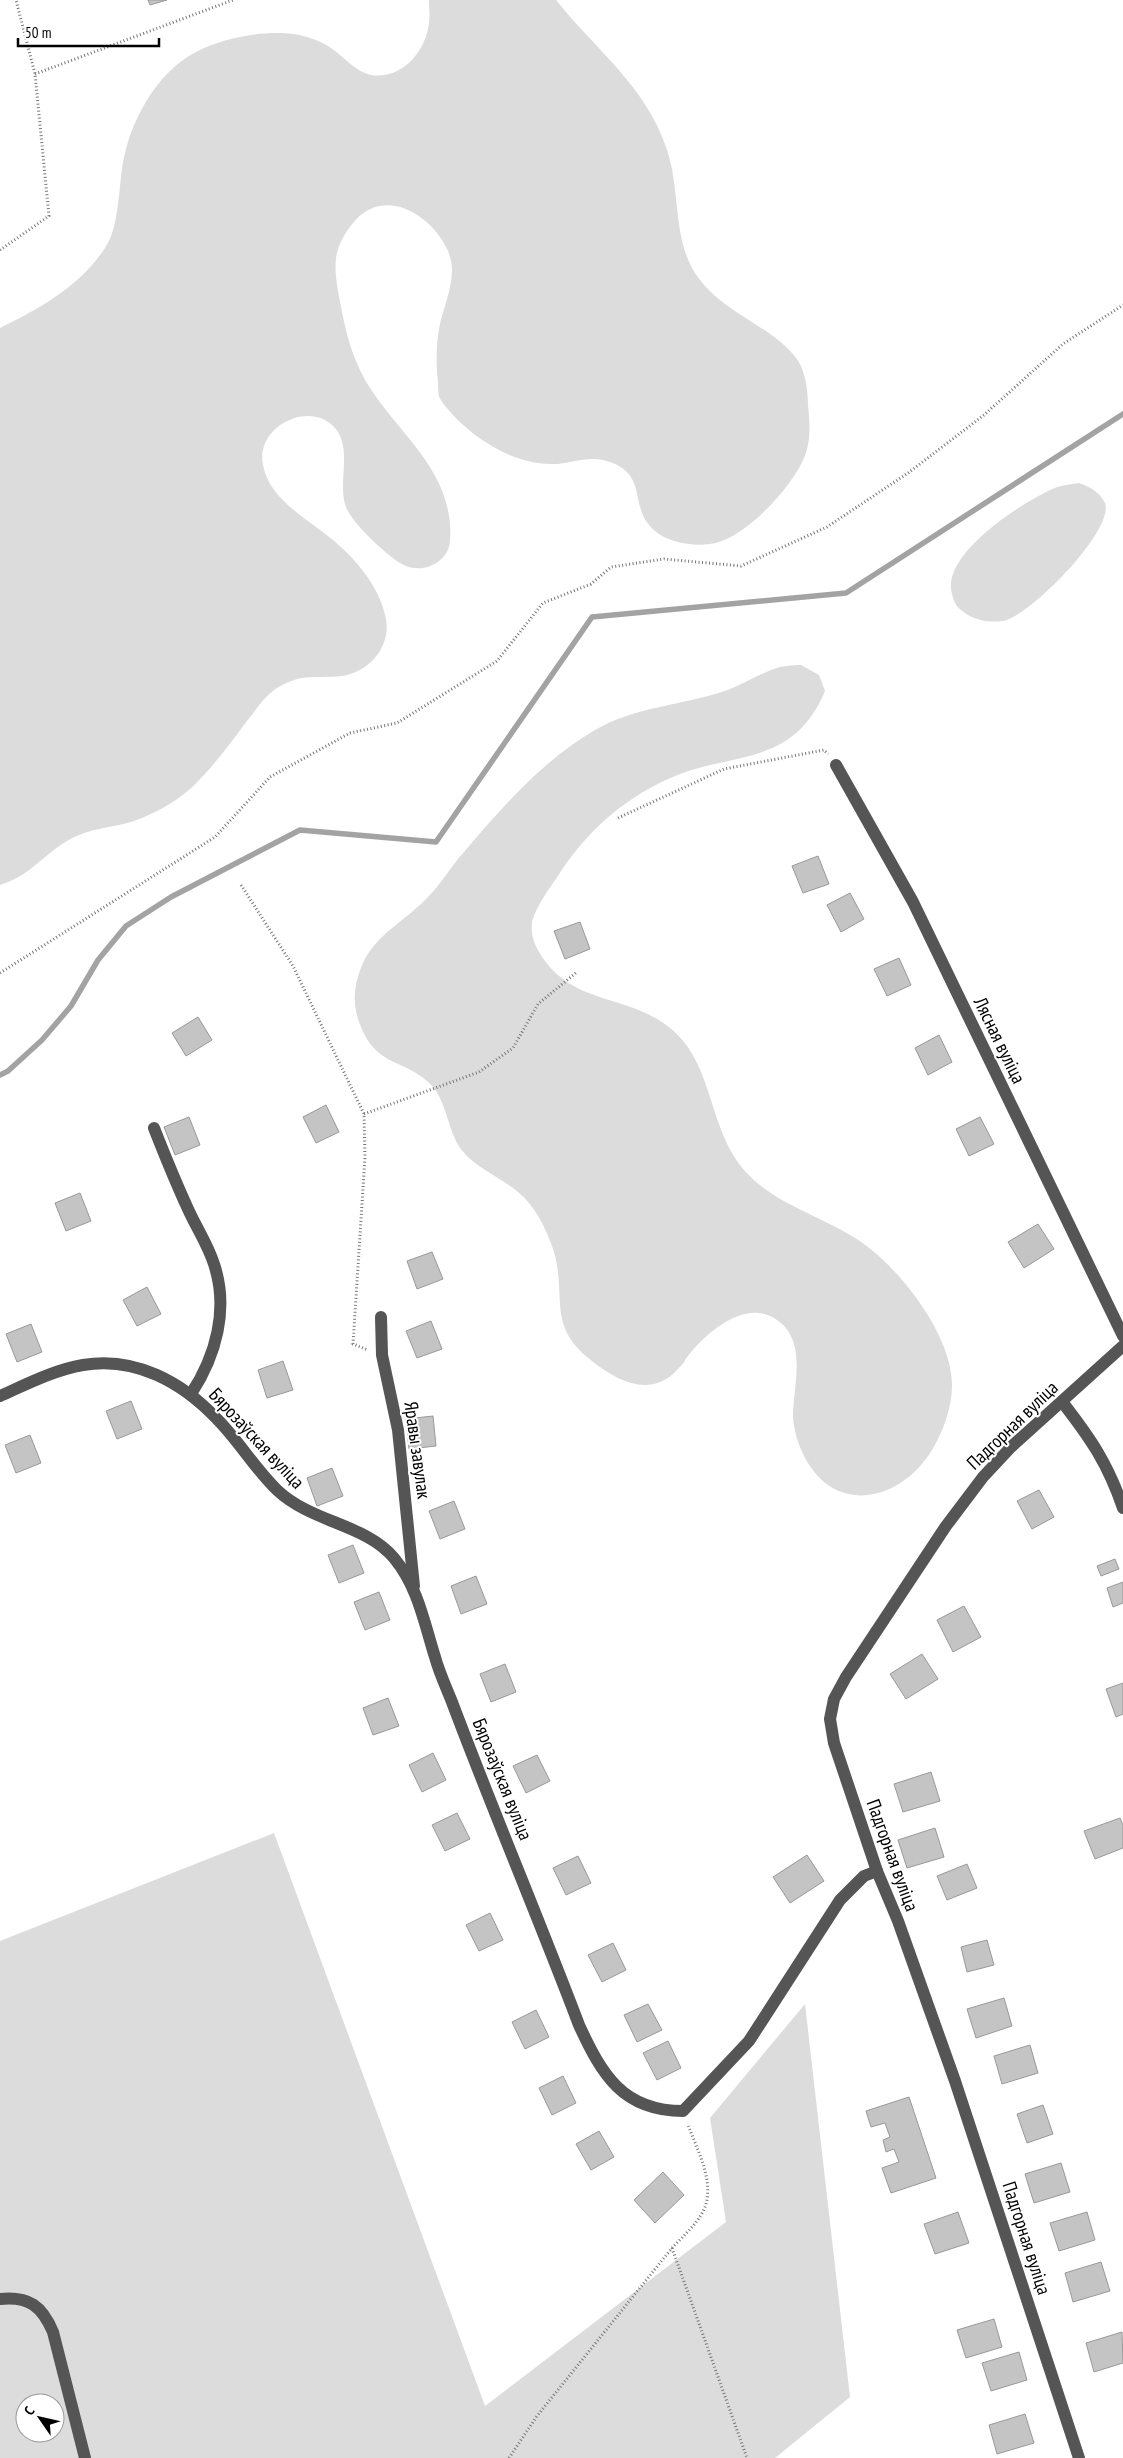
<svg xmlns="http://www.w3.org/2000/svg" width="1123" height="2458" font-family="'PT Sans Narrow',sans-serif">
<rect width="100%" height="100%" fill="#fff"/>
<!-- green -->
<g fill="#dcdcdc" fill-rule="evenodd">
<path d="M429 0H556C595 49 647 87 667 150 680 188 673 232 692 268 718 315 781 327 801 366 806 377 808 394 808 405 810 423 811 442 804 458 791 488 750 532 719 542 700 548 670 544 655 531 626 507 652 472 603 460 584 456 568 465 550 464 512 464 469 436 446 407 437 395 439 398 438 382 436 364 436 347 439 329 444 302 459 277 448 251 432 214 383 185 353 223 345 233 337 246 336 259 334 276 339 295 342 312 347 338 355 365 370 388 399 433 446 467 450 525 451 539 451 552 439 561 429 569 414 571 402 564 388 557 351 522 346 507 337 483 353 449 335 428 309 399 255 427 263 465 269 497 301 515 324 533 351 553 380 585 386 619 391 647 369 672 342 676 316 679 302 672 277 688 265 696 258 707 250 717 231 742 212 769 189 790 172 804 152 815 131 822 114 827 95 828 79 835 47 848 35 874 0 885V328C41 308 84 284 108 243 118 225 119 190 122 169 128 125 155 73 196 52 225 37 268 29 299 35 309 37 323 42 331 48 343 56 356 72 371 75 402 80 426 51 429 23 430 15 429 7 429 0Z"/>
<path d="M1079 483C1090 487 1100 492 1105 503 1115 530 1029 617 1003 621 987 623 973 620 961 610 955 605 954 601 952 594 940 554 1025 500 1057 487 1064 485 1072 484 1079 483Z"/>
<path d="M801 665 819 675 825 691C792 769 732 750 668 779 622 800 585 833 558 876 550 887 534 910 532 923 530 937 537 950 545 961 575 1002 623 996 662 1022 716 1057 705 1127 746 1172 775 1205 825 1217 861 1242 901 1269 953 1337 952 1386 952 1407 943 1432 932 1450 901 1501 835 1517 804 1456 798 1444 794 1431 793 1417 793 1384 809 1339 774 1318 746 1301 711 1329 693 1350 678 1367 692 1355 676 1371 650 1398 617 1381 592 1361 546 1326 567 1298 554 1252 549 1236 540 1216 529 1203 512 1182 483 1173 465 1154 446 1134 449 1100 428 1082 402 1058 375 1067 359 1022 351 1000 355 978 366 957 381 932 404 921 424 901 437 889 447 873 458 859 499 811 540 762 595 730 634 707 683 705 725 691 742 685 757 675 774 669 781 666 793 665 801 665Z"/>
<path d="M274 1833 485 2406 726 2222 710 2118 805 2004 850 2397 775 2458H0V1941ZM25 2403H55V2433H25Z"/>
</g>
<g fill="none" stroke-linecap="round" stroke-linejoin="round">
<!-- stream -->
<path stroke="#a3a3a3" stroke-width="5.5" d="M0 1075 8 1071 42 1040 71 1006 98 960 126 926 171 897 300 830 436 842 592 617 846 593 1123 414"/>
</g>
<!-- building -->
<g fill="#c4c4c4" stroke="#999">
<path d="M148 0H167L150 5Z"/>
<path d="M818 856 829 884 803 893 792 866Z"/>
<path d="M850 893 864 919 841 932 827 905Z"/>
<path d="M580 922 590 949 565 959 554 931Z"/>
<path d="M899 958 911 985 887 996 874 969Z"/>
<path d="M198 1017 212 1040 186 1056 172 1033Z"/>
<path d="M939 1035 952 1062 928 1075 915 1048Z"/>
<path d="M326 1105 339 1132 316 1143 303 1117Z"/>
<path d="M189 1117 200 1145 175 1155 164 1127Z"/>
<path d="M980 1117 994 1144 969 1156 956 1129Z"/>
<path d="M80 1193 91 1221 66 1231 55 1203Z"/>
<path d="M1038 1224 1054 1249 1024 1268 1008 1242Z"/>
<path d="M432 1252 443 1279 417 1289 407 1261Z"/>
<path d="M147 1287 161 1314 137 1326 123 1300Z"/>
<path d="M431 1321 442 1349 417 1358 406 1331Z"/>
<path d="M31 1324 42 1352 17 1362 6 1334Z"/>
<path d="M283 1361 293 1390 267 1398 258 1370Z"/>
<path d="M131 1401 142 1429 117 1439 106 1411Z"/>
<path d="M433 1416 436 1446 409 1449 406 1419Z"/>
<path d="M30 1435 41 1463 16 1473 5 1445Z"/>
<path d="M332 1468 343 1496 317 1506 307 1478Z"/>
<path d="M1039 1490 1054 1517 1032 1529 1017 1501Z"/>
<path d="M454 1501 465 1529 440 1539 429 1511Z"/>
<path d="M353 1545 364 1573 339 1583 328 1555Z"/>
<path d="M1115 1559 1119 1569 1101 1576 1097 1566Z"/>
<path d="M476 1576 487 1604 461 1614 451 1586Z"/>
<path d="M1123 1582V1603L1113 1607 1107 1588Z"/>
<path d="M379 1592 390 1620 365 1630 354 1602Z"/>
<path d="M964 1606 981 1637 953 1652 937 1620Z"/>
<path d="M922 1654 938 1679 906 1699 890 1674Z"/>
<path d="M505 1664 516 1692 491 1702 480 1674Z"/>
<path d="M1123 1683V1714L1116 1717 1106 1689Z"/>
<path d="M388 1698 399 1726 373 1735 363 1708Z"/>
<path d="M433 1753 446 1780 422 1792 409 1765Z"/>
<path d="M537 1755 550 1781 526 1793 513 1766Z"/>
<path d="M931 1772 940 1801 903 1812 894 1784Z"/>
<path d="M457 1813 470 1839 445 1851 432 1825Z"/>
<path d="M1120 1818 1123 1825V1848L1095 1859 1084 1831Z"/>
<path d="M935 1828 944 1857 907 1868 898 1840Z"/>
<path d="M807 1855 824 1881 790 1903 773 1877Z"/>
<path d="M578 1856 591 1883 566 1895 553 1868Z"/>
<path d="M967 1864 977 1888 947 1900 937 1876Z"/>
<path d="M490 1913 503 1940 479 1951 466 1925Z"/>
<path d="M987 1940 994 1965 967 1972 961 1947Z"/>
<path d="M613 1943 626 1970 602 1982 588 1955Z"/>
<path d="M1004 1998 1012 2026 976 2038 967 2009Z"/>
<path d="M648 2004 662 2030 637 2042 624 2015Z"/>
<path d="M536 2010 549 2037 525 2049 512 2022Z"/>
<path d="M668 2041 681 2068 657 2080 643 2053Z"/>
<path d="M1030 2045 1038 2073 1002 2084 994 2056Z"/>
<path d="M563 2076 576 2103 552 2115 539 2088Z"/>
<path d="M909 2097 936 2178 891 2193 882 2168 899 2162 894 2149 886 2152 883 2140 890 2137 885 2123 871 2127 866 2111Z"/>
<path d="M1043 2105 1053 2134 1027 2143 1017 2114Z"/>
<path d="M599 2131 614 2157 591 2170 576 2144Z"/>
<path d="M1061 2163 1070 2192 1034 2203 1025 2174Z"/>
<path d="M663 2172 684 2195 655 2223 634 2200Z"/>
<path d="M958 2212 969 2243 935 2254 924 2224Z"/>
<path d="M1087 2212 1095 2240 1059 2251 1050 2223Z"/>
<path d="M1101 2262 1110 2291 1073 2302 1065 2273Z"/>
<path d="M994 2319 1002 2347 966 2358 957 2330Z"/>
<path d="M1122 2332 1123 2363 1094 2372 1086 2343Z"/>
<path d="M1019 2352 1027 2380 991 2391 982 2363Z"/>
<path d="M1025 2414 1034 2443 997 2454 989 2425Z"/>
</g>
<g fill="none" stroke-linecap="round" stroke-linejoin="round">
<!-- path -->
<g stroke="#777" stroke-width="3" stroke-dasharray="1 2.5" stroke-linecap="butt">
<path d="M35 74 233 0"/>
<path d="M0 250 49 216 35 74 16 0"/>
<path d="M618 818 724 769 824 750 828 754"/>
<path d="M241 885 293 966 364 1114 365 1157 353 1344 368 1350"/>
<path d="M0 973 215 837 270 777 350 733 397 723 497 661 543 603 591 584 611 567 664 559 741 566 827 527 908 473 984 415 1063 344 1123 305"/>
<path d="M364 1114 479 1072 513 1048 538 1004 577 972"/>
<path d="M672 2248 747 2458"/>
<path d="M509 2458 537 2416 672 2248C684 2235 701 2221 706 2204 713 2178 697 2149 688 2125"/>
</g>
<!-- minor -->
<g stroke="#555" stroke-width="12">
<path d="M836 765 913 902 1123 1336"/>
<path d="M154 1128C165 1156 176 1183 188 1209 196 1227 208 1245 214 1264 229 1309 216 1356 191 1394"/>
<path d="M381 1317 382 1355 398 1430 414 1586"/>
<path d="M0 1396C27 1384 54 1370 83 1365 135 1356 182 1382 217 1419 239 1441 255 1469 277 1490 312 1523 366 1524 394 1558 418 1587 424 1622 435 1657 439 1672 446 1687 452 1702 493 1811 538 1917 579 2025 602 2075 623 2111 683 2111L749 2041 840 1900 864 1876 877 1871"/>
<path d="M1063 1403C1091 1439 1108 1464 1123 1508"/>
<path d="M0 2299C29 2296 42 2306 53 2332L85 2458"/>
<path d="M1079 2458 955 2081 898 1921 877 1871 834 1743 830 1719 834 1699 846 1677 946 1526 983 1477 1011 1447 1123 1346"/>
</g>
</g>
<g text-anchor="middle" stroke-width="4" stroke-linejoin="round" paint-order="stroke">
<!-- street labels -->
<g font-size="19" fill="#000" stroke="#fff">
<text transform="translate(1000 1040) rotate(64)" y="7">Лясная вуліца</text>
<text transform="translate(1012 1425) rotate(-44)" y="7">Падгорная вуліца</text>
<text transform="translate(257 1438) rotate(47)" y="7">Бярозаўская вуліца</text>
<text transform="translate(418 1450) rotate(82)" y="7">Яравы завулак</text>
<text transform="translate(503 1779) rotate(68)" y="7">Бярозаўская вуліца</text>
<text transform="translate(893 1855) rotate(70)" y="7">Падгорная вуліца</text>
<text transform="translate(1027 2238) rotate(72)" y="7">Падгорная вуліца</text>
</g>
</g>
<!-- north arrow -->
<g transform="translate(40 2418) rotate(304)"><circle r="24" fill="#ffffff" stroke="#999999"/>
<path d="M0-4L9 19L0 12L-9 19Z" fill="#000000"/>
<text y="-8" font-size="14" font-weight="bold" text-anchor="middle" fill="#000000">С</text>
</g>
<!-- scale -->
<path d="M18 38v8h141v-8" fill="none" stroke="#000000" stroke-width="2.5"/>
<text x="25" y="38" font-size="15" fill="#000000" stroke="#ffffff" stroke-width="4" paint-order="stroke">50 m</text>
</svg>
